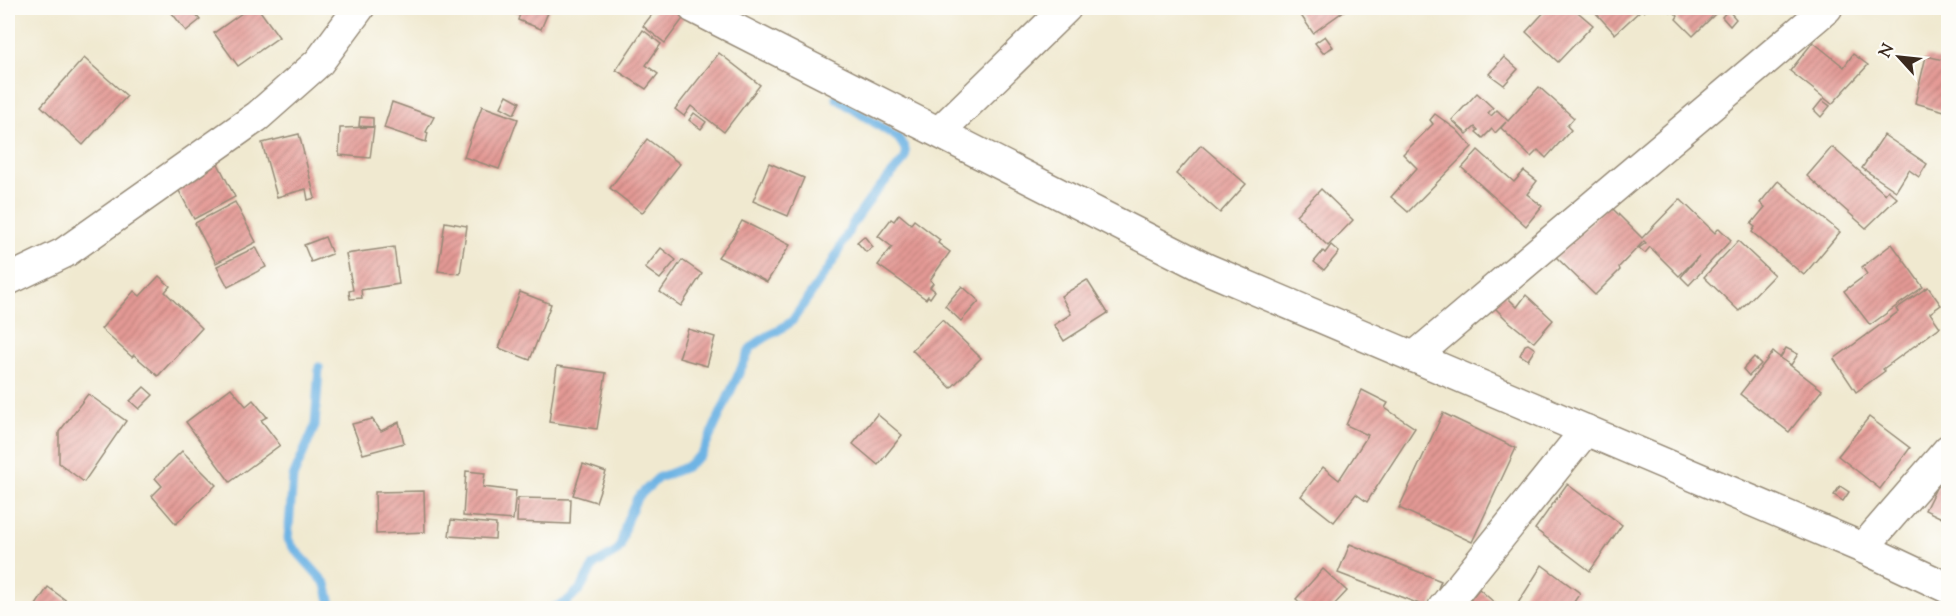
<svg xmlns="http://www.w3.org/2000/svg" width="1956" height="616" font-family="'Sorts Mill Goudy',serif">
<defs>
<pattern id="building-hatch" width="6" height="6" patternUnits="userSpaceOnUse" patternTransform="scale(1.5)"><rect width="6" height="6" fill="#e49a95"/><path d="M-1 1l2-2M0 6l6-6M5 7l2-2" fill="none" stroke="#ba7e79"/></pattern>
</defs>
<rect width="100%" height="100%" fill="#fdfcf7"/>
<filter id="ink" filterUnits="userSpaceOnUse"><feTurbulence type="fractalNoise" baseFrequency=".0167" numOctaves="2"/><feDisplacementMap in="SourceGraphic" scale="12" xChannelSelector="R" yChannelSelector="G"/><feConvolveMatrix kernelMatrix="1 2 1 2 8 2 1 2 1" color-interpolation-filters="sRGB"/></filter>
<filter id="wash" filterUnits="userSpaceOnUse"><feTurbulence type="fractalNoise" baseFrequency=".008" numOctaves="4" result="noise"/><feDisplacementMap in="SourceGraphic" scale="24" xChannelSelector="R" yChannelSelector="G"/><feGaussianBlur stdDeviation="1.35" result="paint"/><feColorMatrix in="noise" values="0 0 0 0 0 0 0 0 0 0 0 0 0 0 0 0 0 1.4 0 .05"/><feComposite in="paint" operator="in"/></filter>
<g filter="url(#wash)">
<rect width="100%" height="100%" fill="#f0e9d0"/>
<g fill="none" stroke-linecap="round" stroke-linejoin="round">
<!-- stream -->
<g stroke="#6eb4e4" stroke-width="9">
<path d="M319 367 315 426 293 477 288 539 292 546 326 584 332 608"/>
<path d="M502 608H513"/>
<path d="M552 608 565 603 580 589 594 565 616 552 620 547 627 520 637 498 658 478 686 467 702 454 750 349C763 336 779 332 792 321L832 263 853 223 874 194 905 159C907 150 904 146 898 138L836 98"/>
</g>
</g>
<g id="blocks">
<!-- building -->
<g fill="url(#building-hatch)">
<path d="M168 8H190L200 20 186 31Z"/>
<path d="M249 8H258L279 37 238 66 214 33Z"/>
<path d="M517 8H550L541 29 518 20 520 14 515 12Z"/>
<path d="M657 8H681L688 12 665 43 643 26Z"/>
<path d="M1303 8H1348L1313 33 1298 11Z"/>
<path d="M1548 8H1573L1593 25 1558 62 1526 32Z"/>
<path d="M1596 8H1613L1616 10 1619 8H1649L1644 12 1642 9 1615 34 1593 10Z"/>
<path d="M1666 8H1721L1693 36 1676 19 1678 16 1672 10 1671 12Z"/>
<path d="M1728 10 1736 19 1730 26 1722 17Z"/>
<path d="M643 30 661 44 646 65 658 74 646 89 616 70Z"/>
<path d="M1325 36 1333 47 1323 53 1315 43Z"/>
<path d="M1813 42 1844 67 1853 54 1868 65 1832 104 1790 71Z"/>
<path d="M719 53 760 85 724 132 691 106 684 116 675 109Z"/>
<path d="M1926 56 1948 61V112L1915 103Z"/>
<path d="M1504 57 1518 69 1504 85 1489 74Z"/>
<path d="M84 58 127 96 83 145 41 106Z"/>
<path d="M1539 87 1574 118 1567 126 1571 130 1546 158 1538 150 1531 157 1501 128 1506 122 1495 133 1492 129 1483 138 1476 132 1478 130 1475 127 1467 134 1452 120 1477 93 1493 108 1488 113 1491 116 1497 110 1508 121Z"/>
<path d="M507 95 520 102 514 114 501 107Z"/>
<path d="M1822 100 1830 106 1821 117 1814 110Z"/>
<path d="M392 102 434 117 426 132 428 133 426 142 384 128Z"/>
<path d="M482 106 518 119 499 169 464 157Z"/>
<path d="M694 113 706 122 701 129 689 120Z"/>
<path d="M1435 114 1457 130 1472 147 1408 212 1391 197 1417 168 1403 154 1433 124 1430 120Z"/>
<path d="M360 117 373 118V127L359 126Z"/>
<path d="M374 127 370 158 339 155 340 128Z"/>
<path d="M299 134 315 198 308 200 306 189 277 197 262 143Z"/>
<path d="M1884 135 1927 164 1919 177 1909 170 1896 191 1862 168Z"/>
<path d="M647 139 680 164 642 213 610 188Z"/>
<path d="M1201 145 1246 184 1220 213 1176 174Z"/>
<path d="M1832 147 1885 194 1888 190 1897 198 1866 228 1807 176Z"/>
<path d="M210 148 235 197 194 219 168 170Z"/>
<path d="M1478 150 1514 182 1524 171 1537 181 1527 194 1542 206 1526 226 1462 168Z"/>
<path d="M769 163 804 178 788 216 753 201Z"/>
<path d="M1778 181 1840 232 1804 275 1752 232 1755 227 1751 224 1765 207 1760 203Z"/>
<path d="M1321 189 1353 220 1328 246 1296 215Z"/>
<path d="M1680 199 1715 233 1719 228 1731 240 1689 285 1681 277 1699 256 1679 276 1650 247 1645 253 1639 248 1646 243 1644 241 1619 267 1620 270 1595 295 1556 257 1608 204 1642 238Z"/>
<path d="M235 202 256 242 216 263 195 223Z"/>
<path d="M899 214 911 224 914 220 940 240 938 243 950 252 930 280 933 283 930 287 935 291 930 298 928 296 926 299 878 265 892 247 878 236 891 219 894 221Z"/>
<path d="M742 221 790 245 767 282 718 257 733 237Z"/>
<path d="M445 222 467 226 460 274 438 271Z"/>
<path d="M864 236 873 247 866 252 857 242Z"/>
<path d="M325 237 332 254 311 262 304 245Z"/>
<path d="M1738 241 1774 275 1739 311 1704 277Z"/>
<path d="M1892 244 1923 287 1870 325 1844 291 1867 274 1862 267Z"/>
<path d="M1331 245 1339 252 1324 270 1314 262 1323 251 1325 253Z"/>
<path d="M256 247 266 267 228 287 217 266Z"/>
<path d="M394 247 399 284 361 290 362 298 350 299 349 291 353 290 346 254Z"/>
<path d="M661 248 676 260 660 279 645 268Z"/>
<path d="M682 260 702 274 681 306 660 292Z"/>
<path d="M159 276 170 286 165 292 202 328 158 376 134 355 132 357 101 329 134 291 140 296Z"/>
<path d="M1087 280 1108 313 1064 341 1054 325 1071 314 1061 296Z"/>
<path d="M962 286 979 301 961 321 945 306Z"/>
<path d="M1928 287 1941 305 1930 313 1940 327 1883 369 1885 371 1856 392 1834 359 1898 312 1896 309Z"/>
<path d="M1501 291 1517 307 1526 295 1553 320 1534 342 1506 319 1490 303Z"/>
<path d="M520 292 551 304 530 360 499 348Z"/>
<path d="M942 320 981 358 951 388 912 350Z"/>
<path d="M688 329 715 337 707 366 679 358Z"/>
<path d="M1528 344 1535 349 1528 360 1520 355 1525 345Z"/>
<path d="M1786 348 1798 354 1791 365 1780 358Z"/>
<path d="M1773 352 1822 390 1789 432 1740 394Z"/>
<path d="M1754 357 1761 364 1749 376 1743 369Z"/>
<path d="M557 366 606 373 597 429 549 422Z"/>
<path d="M144 387 153 395 139 409 130 401Z"/>
<path d="M231 388 246 406 253 400 267 417 261 420 280 445 230 482 186 422Z"/>
<path d="M1362 390 1388 403 1385 408 1415 428 1367 502 1356 494 1334 522 1301 496 1323 467 1339 480 1368 435 1346 425Z"/>
<path d="M88 394 126 421 84 482 59 463V432Z"/>
<path d="M1443 413 1516 448 1472 542 1399 508Z"/>
<path d="M877 414 902 435 878 465 853 444Z"/>
<path d="M1869 417 1910 448 1880 489 1838 456Z"/>
<path d="M372 419 381 431 399 422 404 443 363 454 352 424Z"/>
<path d="M182 451 216 485 176 524 152 496 162 486 155 478Z"/>
<path d="M583 464 606 472 596 502 573 495Z"/>
<path d="M466 471 485 473 483 487 516 491 513 520 463 516Z"/>
<path d="M1944 472 1948 474V521L1925 510Z"/>
<path d="M1567 484 1622 525 1590 571 1535 529Z"/>
<path d="M1840 486 1849 492 1843 501 1834 495Z"/>
<path d="M424 491 425 532 376 534 375 492Z"/>
<path d="M518 498 571 499 570 524 517 522Z"/>
<path d="M451 520 496 524 495 539 449 536Z"/>
<path d="M1350 544 1441 581 1430 608 1338 573Z"/>
<path d="M1542 565 1580 593 1570 608H1515Z"/>
<path d="M1323 569 1347 591 1331 608H1307L1296 599Z"/>
<path d="M48 587 76 608H34Z"/>
<path d="M1479 589 1496 604 1502 608H1464Z"/>
</g>
</g>
</g>
<g filter="url(#ink)">
<use href="#blocks" fill-opacity="0" stroke="#968a77" stroke-width="1.5"/>
<g fill="none" stroke-linecap="round" stroke-linejoin="round">
<defs>
<g id="minor">
<path d="M694 8 1207 269 1863 548 1948 588"/>
<path d="M940 131 1066 8"/>
<path d="M8 280 64 253 258 116 319 62 359 8"/>
<path d="M1414 357 1827 8"/>
<path d="M1863 548 1948 450"/>
<path d="M1443 608 1586 430"/>
</g>
</defs>
<!-- minor casing -->
<use href="#minor" stroke="#968a77" stroke-width="33"/>
<!-- minor -->
<use href="#minor" stroke="#fff" stroke-width="30"/>
</g>
</g>
<!-- margin -->
<rect width="1956" height="616" fill="none" stroke="#fdfcf7" stroke-width="30"/>
<!-- north arrow -->
<g transform="translate(1899 57) rotate(297)" stroke="#fdfcf7" stroke-width="4.5" paint-order="stroke">
<path d="M0-4.5L10 22L0 15L-10 22Z" fill="#3b2a1e"/>
<text y="-9" font-size="16" font-weight="bold" text-anchor="middle" fill="#3b2a1e">N</text>
</g>
</svg>
